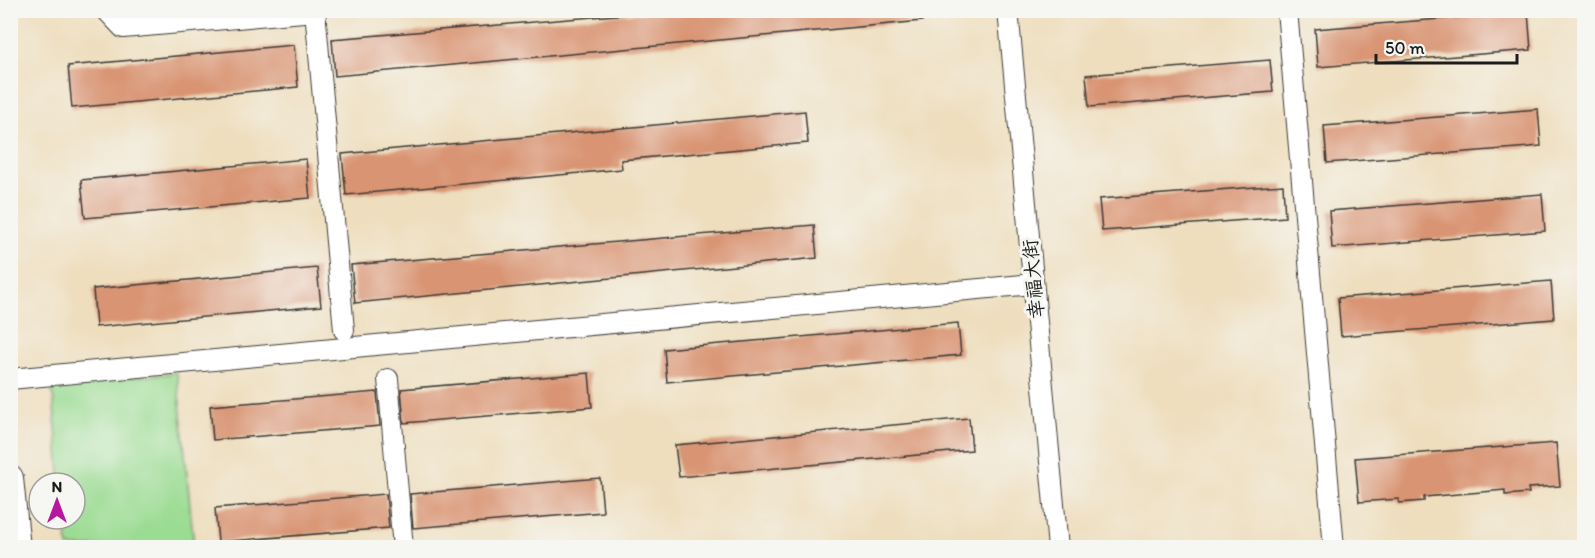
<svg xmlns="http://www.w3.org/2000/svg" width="1595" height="558" font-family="Itim,'LXGW WenKai TC',sans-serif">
<rect width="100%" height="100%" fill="#f6f6f2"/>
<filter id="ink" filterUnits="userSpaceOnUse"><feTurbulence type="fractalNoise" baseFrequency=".0167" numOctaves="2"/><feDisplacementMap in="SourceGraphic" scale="12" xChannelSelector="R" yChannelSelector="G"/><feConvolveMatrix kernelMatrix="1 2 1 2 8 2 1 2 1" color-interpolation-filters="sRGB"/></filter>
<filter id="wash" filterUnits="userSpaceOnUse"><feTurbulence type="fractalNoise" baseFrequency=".008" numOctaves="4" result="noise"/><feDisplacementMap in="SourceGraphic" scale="24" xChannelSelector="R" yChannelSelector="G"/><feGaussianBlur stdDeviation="1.35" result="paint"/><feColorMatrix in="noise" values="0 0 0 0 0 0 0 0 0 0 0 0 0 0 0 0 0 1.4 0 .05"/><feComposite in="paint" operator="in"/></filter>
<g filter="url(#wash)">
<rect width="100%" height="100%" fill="#eedebe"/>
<!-- green -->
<path fill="#9bdc93" stroke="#5c7c58" stroke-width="1.5" d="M177 373 194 547H68L65 519H75V483H61L52 385Z"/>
<g id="blocks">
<!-- building -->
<g fill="#d99473">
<path d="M676 10H921L922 21 335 76 332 39Z"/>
<path d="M1528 12 1531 50 1318 67 1315 29Z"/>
<path d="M294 45 298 87 72 108 68 66Z"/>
<path d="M1270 60 1273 92 1089 107 1086 75Z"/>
<path d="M1538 109 1541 146 1327 163 1324 126Z"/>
<path d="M805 111 808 143 621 160 622 169 346 195 342 154Z"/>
<path d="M306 159 310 198 85 218 81 180Z"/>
<path d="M1283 185 1285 217 1102 231 1099 199Z"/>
<path d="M1542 194 1545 231 1332 248 1329 211Z"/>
<path d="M814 225 817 258 355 303 351 265Z"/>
<path d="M317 268 321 306 96 327 93 289Z"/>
<path d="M1551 281 1554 319 1341 336 1338 298Z"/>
<path d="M958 323 961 355 667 382 664 349Z"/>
<path d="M589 373 592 407 404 423 401 389Z"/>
<path d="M377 392 380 426 213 440 210 406Z"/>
<path d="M969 418 972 450 679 477 675 445Z"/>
<path d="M1556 443 1560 486 1528 488 1529 493 1505 495V490L1424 497V501L1399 503V499L1359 502 1355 458Z"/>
<path d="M600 478 603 512 413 528 410 494Z"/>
<path d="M386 494 389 528 218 542 215 508Z"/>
</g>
</g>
</g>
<g filter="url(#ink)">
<use href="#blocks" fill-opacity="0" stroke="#3c3934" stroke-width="1.5"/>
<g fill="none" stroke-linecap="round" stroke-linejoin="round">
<defs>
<g id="minor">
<path d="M106 10 123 28 315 11"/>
<path d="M315 10 344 330"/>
<path d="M1008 10 1058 548"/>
<path d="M1287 10 1334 548"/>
<path d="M10 379 1033 284"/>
<path d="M388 379 403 548"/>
</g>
<path id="major" d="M10 478 17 548"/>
</defs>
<!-- minor casing -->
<use href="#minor" stroke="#3c3934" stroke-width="22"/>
<!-- major casing -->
<use href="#major" stroke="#3c3934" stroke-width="28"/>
<!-- minor -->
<use href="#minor" stroke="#fff" stroke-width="20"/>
<!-- major -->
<use href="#major" stroke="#fff" stroke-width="26"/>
</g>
</g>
<g text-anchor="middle" stroke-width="6" stroke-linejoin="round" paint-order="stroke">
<!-- street labels -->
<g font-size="20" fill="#1c1c1c" stroke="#f6f6f2">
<text transform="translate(1033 279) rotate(-95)" y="7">幸福大街</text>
</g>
</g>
<!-- margin -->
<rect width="1595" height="558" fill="none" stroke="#f6f6f2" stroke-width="36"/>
<!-- north arrow -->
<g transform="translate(57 501)"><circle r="28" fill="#f6f6f2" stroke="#9f9f9c" stroke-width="1.5"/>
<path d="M0-4.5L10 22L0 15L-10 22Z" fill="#b5179e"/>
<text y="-9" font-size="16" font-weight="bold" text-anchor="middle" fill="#1c1c1c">N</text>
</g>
<!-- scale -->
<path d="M1376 54v9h141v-9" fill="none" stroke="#1c1c1c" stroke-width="3"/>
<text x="1385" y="54" font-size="18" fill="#1c1c1c" stroke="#f6f6f2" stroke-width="4.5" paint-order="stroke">50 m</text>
</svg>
